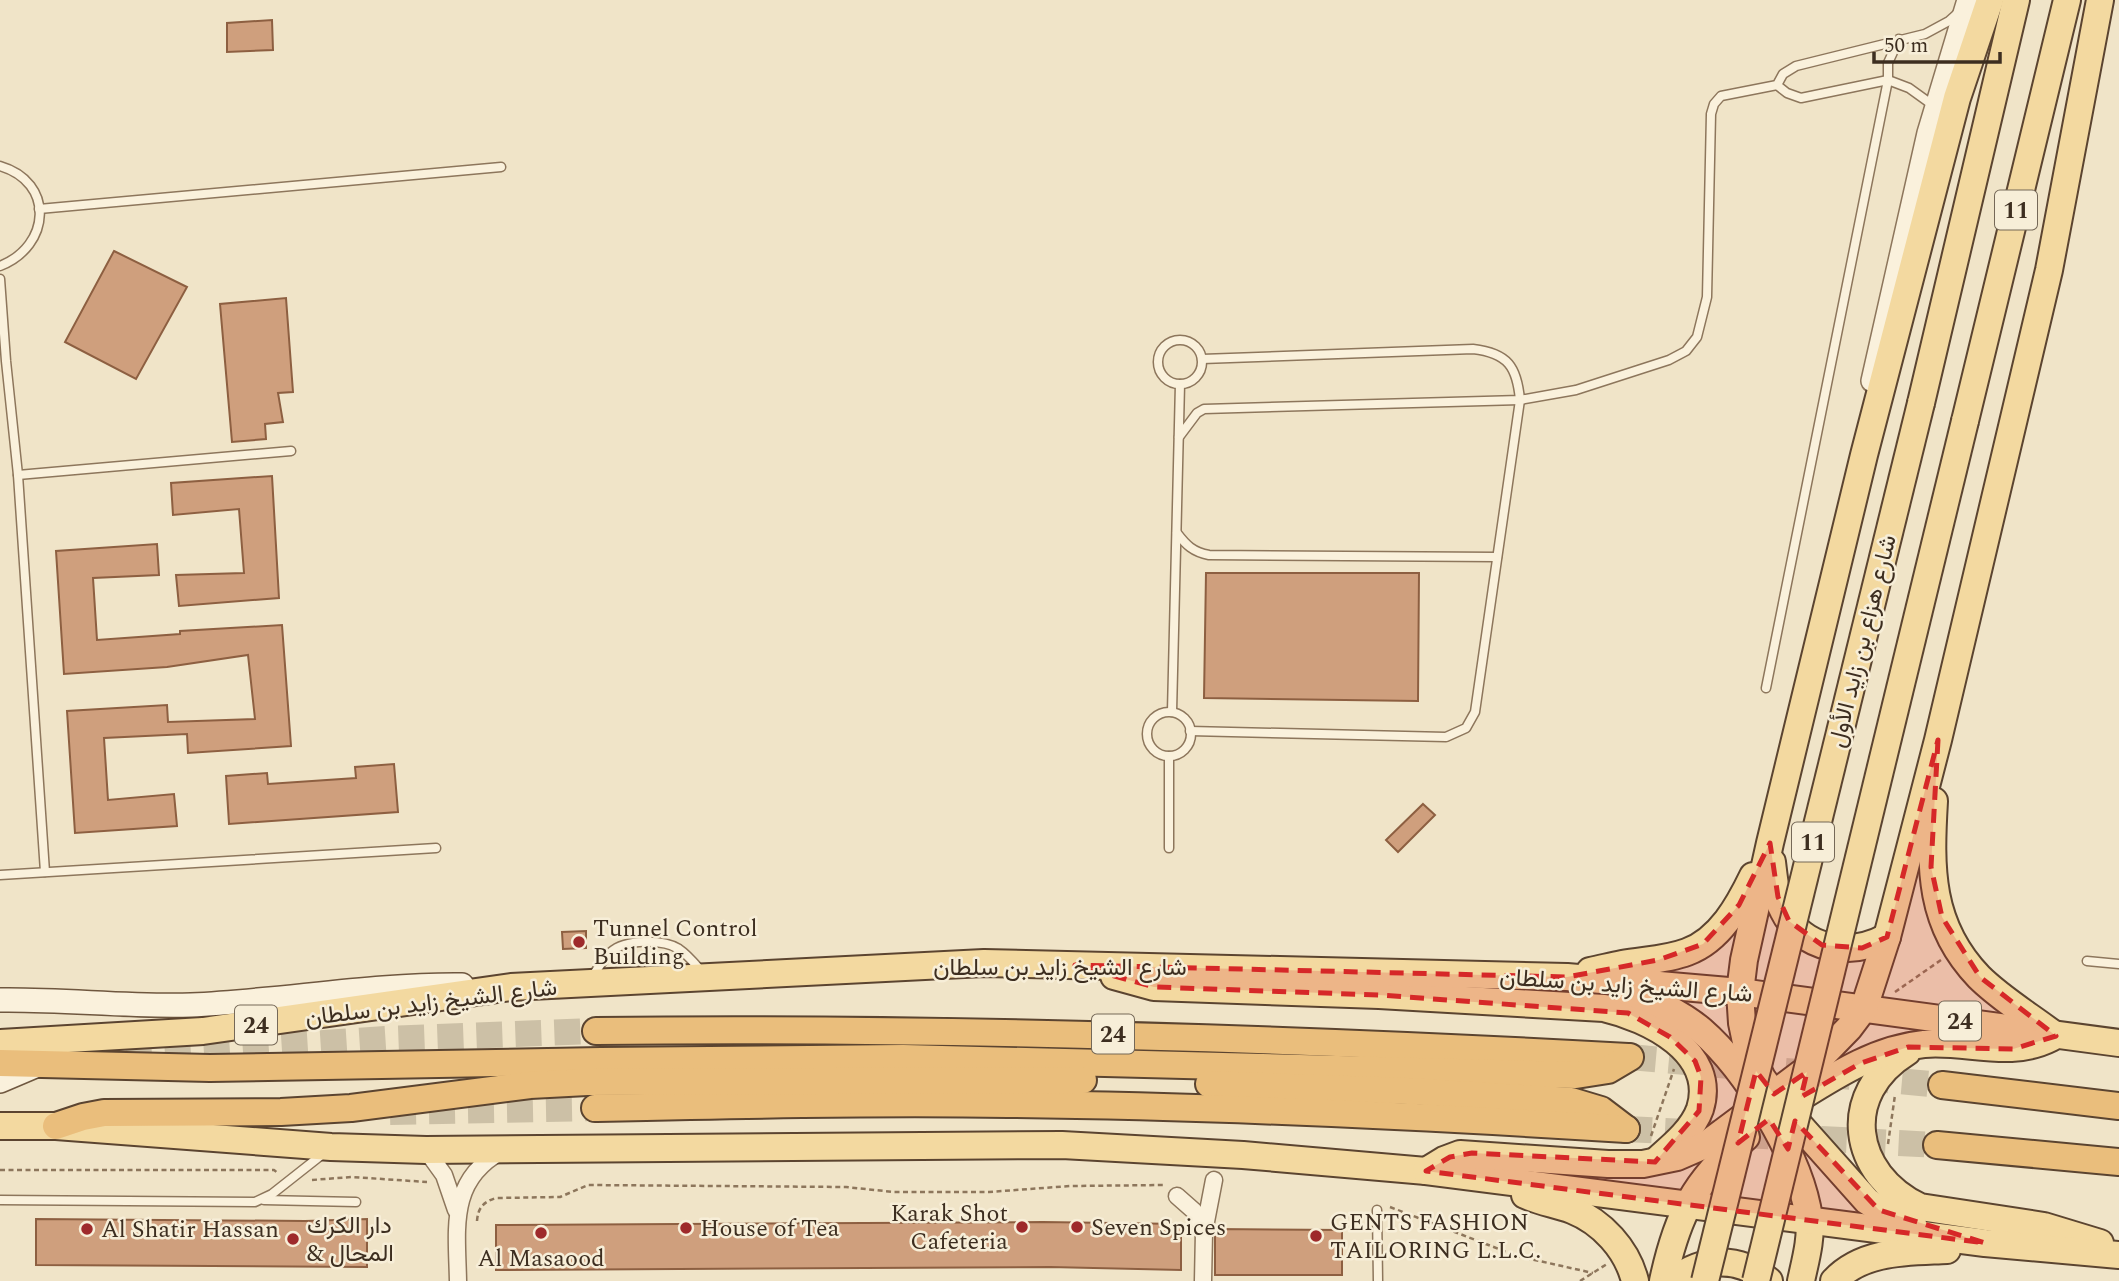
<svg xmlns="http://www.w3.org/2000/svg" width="2119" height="1281" font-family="Spectral,Vazirmatn,serif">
<rect width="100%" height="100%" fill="#f0e4c8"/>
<!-- building -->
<g fill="#cf9f7d" stroke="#8d5f41" stroke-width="2">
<path d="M272 20 273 50 227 52V23Z"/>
<path d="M114 251 187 287 136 379 65 342Z"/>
<path d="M286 298 293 392 278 393 283 422 265 424 266 439 232 442 220 304Z"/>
<path d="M272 476 279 598 179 606 176 575 244 573 239 509 173 515 171 483Z"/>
<path d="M157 544 159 575 93 578 97 640 180 634V631L282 625 291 746 188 753 187 734 104 738 108 800 174 794 177 826 75 833 67 711 167 705 168 722 255 719 248 655 167 667 64 674 56 551Z"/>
<path d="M1206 573H1419L1418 701 1204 698Z"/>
<path d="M394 764 398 812 229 824 226 776 267 773 268 784 356 778 355 767Z"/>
<path d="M1423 804 1435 815 1398 852 1386 840Z"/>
<path d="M586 931V948L563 949 562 932Z"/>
<path d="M36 1219 305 1221 367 1219V1267L36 1265Z"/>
<path d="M1043 1222 1181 1224V1270L1050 1267 496 1270V1225Z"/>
<path d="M1215 1229 1342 1230V1275H1215Z"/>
</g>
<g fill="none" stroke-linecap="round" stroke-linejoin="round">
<!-- trunk-tunnel -->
<g stroke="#ccc0a6" stroke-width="26" stroke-dasharray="26 13" stroke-linecap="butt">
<path d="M126 1056 386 1039 596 1031"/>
<path d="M1630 1057 1942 1085"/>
<path d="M390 1112 595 1108"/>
<path d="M1626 1129 1937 1145"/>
</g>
<defs>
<g id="service">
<path d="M1777 85 1787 93 1801 98 1888 80 1909 88 1934 106"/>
<path d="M0 166C55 182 51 246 0 266"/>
<path d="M39 209 501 167"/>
<path d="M0 279 6 361 18 475 45 872"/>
<circle cx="1180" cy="362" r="22"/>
<path d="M1179 437 1197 413 1204 409 1520 400 1576 390 1669 360 1686 351 1697 337 1707 297 1711 114 1714 104 1721 96 1777 85 1783 74 1796 66 1925 34 1949 21 1959 12"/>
<path d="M18 475 291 451"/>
<path d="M1177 533C1186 545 1193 552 1209 555L1497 557"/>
<path d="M1766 688 1888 80V63L1899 39"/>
<path d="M1172 712 1180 384"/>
<circle cx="1169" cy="734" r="22"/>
<path d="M1190 731 1446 737 1466 728 1475 712 1520 400C1517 367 1508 353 1473 349L1202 359"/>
<path d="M1169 756V848"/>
<path d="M0 875 436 848"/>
<path d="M2087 961 2119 964"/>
<path d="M591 978C597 970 603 959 611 952 625 939 663 939 679 949 688 955 695 964 702 972"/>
<path d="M0 1200 255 1202 272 1194 324 1153"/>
<path d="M264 1200 356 1202"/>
<path d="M1377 1210 1378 1281"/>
</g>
<g id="minor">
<path d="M426 1150 444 1175 456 1210"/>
<path d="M1177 1196 1194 1211 1204 1232"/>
<path d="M458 1281C457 1229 448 1180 502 1151"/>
<path d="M1203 1281 1204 1232 1214 1180"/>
</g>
<path id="tertiary" d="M1872 381 1928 133 1968 0"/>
<g id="secondary">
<path d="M0 1000C64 999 127 1007 191 1005 282 1001 371 984 462 985"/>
<path d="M0 1081 40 1064"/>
</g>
<g id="primary">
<path d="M1921 403 2016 0"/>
<path d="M1965 421 2067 0"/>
<path d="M1934 801C1930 868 1929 925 1979 977 2000 998 2028 1015 2052 1033"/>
<path d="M1772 862C1774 878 1775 895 1783 910 1803 951 1850 957 1887 937"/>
<path d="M1590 971C1601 969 1611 966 1622 964 1644 960 1666 960 1687 952 1720 940 1739 905 1753 876"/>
<path d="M1114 976 1154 987 1379 995 1604 1008C1648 1018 1718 1052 1700 1109 1693 1129 1674 1145 1659 1158"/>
<path d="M1626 991C1653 1000 1679 1012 1701 1030 1747 1070 1801 1158 1809 1218 1812 1238 1805 1262 1801 1281"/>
<path d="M0 1043 203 1031 511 987 984 963 1567 977 1740 992 2119 1043"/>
<path d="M1907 1052C1839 1094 1851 1174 1920 1207L2044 1226 2100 1243"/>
<path d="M1788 1105C1830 1079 1873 1049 1924 1044 1967 1040 2010 1059 2051 1038"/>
<path d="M0 1126H56L331 1147 426 1150 1062 1145 1243 1155 1426 1171 1985 1243 2119 1255"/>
<path d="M1426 1171 1444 1160 1460 1154 1608 1164H1643L1677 1157 1707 1144 1814 1064 1849 1028 1864 1008 1887 937 1938 740 2049 270 2100 0"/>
<path d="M1525 1195C1540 1202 1556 1204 1572 1210 1602 1222 1627 1249 1635 1281"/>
<path d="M1913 1224 1891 1217 1867 1201 1784 1108 1762 1078 1747 1047 1742 1023 1740 992 1744 960 1770 843 1864 455 1957 98 1990 0"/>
<path d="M1663 1281C1677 1216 1694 1181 1746 1137"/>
<path d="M1673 1281C1702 1257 1739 1256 1769 1281"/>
<path d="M1834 1281C1863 1250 1908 1252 1947 1250"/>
</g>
<g id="trunk">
<path d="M596 1031C940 1027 1284 1038 1628 1057"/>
<path d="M0 1063 210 1068 601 1061 903 1058 1576 1075 1608 1070 1630 1057"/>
<path d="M1209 1084 1408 1091 1571 1101 1601 1110 1626 1129"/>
<path d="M1942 1085 2119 1106"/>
<path d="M595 1108C733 1105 870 1102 1008 1104 1214 1106 1420 1116 1626 1129"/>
<path d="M56 1126 83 1117 104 1113 281 1112 351 1108 530 1085 587 1082 1083 1080"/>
<path d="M1937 1145 2119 1162"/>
</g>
</defs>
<!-- service casing -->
<use href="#service" stroke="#8d765c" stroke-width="11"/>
<!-- minor casing -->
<use href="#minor" stroke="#8d765c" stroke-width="19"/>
<!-- tertiary casing -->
<use href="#tertiary" stroke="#8d765c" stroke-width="24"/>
<!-- secondary casing -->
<use href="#secondary" stroke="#6f573f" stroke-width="26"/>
<!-- primary casing -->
<use href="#primary" stroke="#5b4430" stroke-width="30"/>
<!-- trunk casing -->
<use href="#trunk" stroke="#5b4430" stroke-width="30"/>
<!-- path -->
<g stroke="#8d765c" stroke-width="2.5" stroke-dasharray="5 3.5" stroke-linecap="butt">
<path d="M1895 992 1941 960"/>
<path d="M1651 1136 1674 1069"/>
<path d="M1888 1144 1895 1095"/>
<path d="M0 1170H274L279 1174"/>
<path d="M312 1180 352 1177 427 1182"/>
<path d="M1390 1207 1517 1256 1593 1273"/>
<path d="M477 1221C478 1208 483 1202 496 1198L560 1197 588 1185 846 1187 894 1192H989L1070 1186 1166 1185"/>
<path d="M1580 1281 1607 1264"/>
</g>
<!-- service -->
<use href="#service" stroke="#faf1dc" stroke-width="8"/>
<!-- minor -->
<use href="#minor" stroke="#faf1dc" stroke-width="16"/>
<!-- tertiary -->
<use href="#tertiary" stroke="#faf1dc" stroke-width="21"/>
<!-- secondary -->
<use href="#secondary" stroke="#faf1dc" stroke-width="23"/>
<!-- primary -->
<use href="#primary" stroke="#f3d9a0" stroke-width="26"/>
<!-- trunk -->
<use href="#trunk" stroke="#eabe7c" stroke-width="26"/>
<defs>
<g id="primary-bridge">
<path d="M1705 1281 1921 403"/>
<path d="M1756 1281 1965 421"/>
</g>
</defs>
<!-- primary-bridge casing -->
<use href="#primary-bridge" stroke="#5b4430" stroke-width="30" stroke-linecap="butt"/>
<!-- primary-bridge -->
<use href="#primary-bridge" stroke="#f3d9a0" stroke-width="26"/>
</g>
<!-- marked area -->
<path fill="#d62828" fill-opacity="0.2" stroke="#d62828" stroke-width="5" stroke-dasharray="14 9" stroke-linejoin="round" d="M1938 740 1931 867 1942 917 1980 977 2056 1036 2013 1049 1908 1047 1861 1063 1801 1097 1807 1072 1774 1094 1756 1071 1738 1143 1769 1119 1788 1149 1795 1121 1879 1210 1985 1243 1426 1171 1450 1157 1472 1153 1655 1162 1699 1111 1701 1077 1695 1061 1670 1037 1628 1013 1379 995 1154 987 1075 965 1567 977 1658 960 1703 944 1739 905 1770 843 1778 897 1789 921 1822 945 1862 948 1887 937Z"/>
<!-- markers -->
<g fill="#9e2a2b" stroke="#f7eed8" stroke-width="2.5">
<circle cx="579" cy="942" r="7"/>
<circle cx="1022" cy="1227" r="7"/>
<circle cx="1077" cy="1227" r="7"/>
<circle cx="686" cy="1228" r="7"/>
<circle cx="87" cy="1229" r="7"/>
<circle cx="541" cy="1233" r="7"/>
<circle cx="1316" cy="1236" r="7"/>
<circle cx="293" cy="1239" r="7"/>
</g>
<g text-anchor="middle" stroke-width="5" stroke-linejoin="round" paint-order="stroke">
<!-- shield labels -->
<g fill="#f7eed8" stroke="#756857" stroke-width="2">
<rect x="1995" y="190.5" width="42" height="39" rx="5"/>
<rect x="1792" y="822.5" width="42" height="39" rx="5"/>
<rect x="1939" y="1001.5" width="42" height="39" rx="5"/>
<rect x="235" y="1005.5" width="42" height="39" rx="5"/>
<rect x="1092" y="1014.5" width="42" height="39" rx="5"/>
</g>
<g font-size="23" font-weight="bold" fill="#3d2e20">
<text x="2016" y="218">11</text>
<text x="1813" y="850">11</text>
<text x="1960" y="1029">24</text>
<text x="256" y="1033">24</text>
<text x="1113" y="1042">24</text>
</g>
<!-- street labels -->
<g font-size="24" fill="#3d2e20" stroke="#f7eed8">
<text transform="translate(1862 641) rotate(-76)" y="8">شارع هزاع بن زايد الأول</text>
<text x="1060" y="975">شارع الشيخ زايد بن سلطان</text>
<text transform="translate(1626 985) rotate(4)" y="8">شارع الشيخ زايد بن سلطان</text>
<text transform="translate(431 1002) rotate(-7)" y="8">شارع الشيخ زايد بن سلطان</text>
</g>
<!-- poi labels -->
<g font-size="24" fill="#3d2e20" stroke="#f7eed8" text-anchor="start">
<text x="593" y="936">Tunnel Control<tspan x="593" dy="28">Building</tspan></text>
<text x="1008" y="1221" text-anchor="end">Karak Shot<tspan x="1008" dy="28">Cafeteria</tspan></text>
<text x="1330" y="1230">GENTS FASHION<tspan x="1330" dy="28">TAILORING L.L.C.</tspan></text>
<text x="307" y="1233">دار الكرك<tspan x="307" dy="28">&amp; المحال</tspan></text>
<text x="1091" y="1235">Seven Spices</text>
<text x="700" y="1236">House of Tea</text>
<text x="101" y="1237">Al Shatir Hassan</text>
<text x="541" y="1266" text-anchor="middle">Al Masaood</text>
</g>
</g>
<!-- scale -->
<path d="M1874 52v10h126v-10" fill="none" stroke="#3d2e20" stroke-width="3.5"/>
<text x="1884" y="52" font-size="21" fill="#3d2e20" stroke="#f7eed8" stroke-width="5" paint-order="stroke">50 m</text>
</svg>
